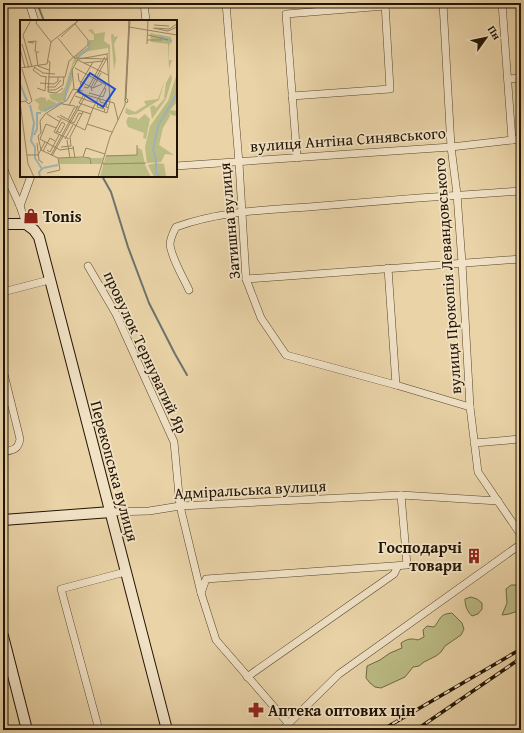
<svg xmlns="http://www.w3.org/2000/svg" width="524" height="733" font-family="'Gentium Book Plus',serif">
<rect width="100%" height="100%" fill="#e9d3a7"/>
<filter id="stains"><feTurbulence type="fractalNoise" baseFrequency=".005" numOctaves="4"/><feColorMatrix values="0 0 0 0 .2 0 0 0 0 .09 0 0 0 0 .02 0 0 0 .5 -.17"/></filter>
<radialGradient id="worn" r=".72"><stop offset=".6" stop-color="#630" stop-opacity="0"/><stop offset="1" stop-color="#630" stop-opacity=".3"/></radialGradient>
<!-- green -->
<g fill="#bbbb84" stroke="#6e6843">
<path d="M511 585H521V610L509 614 502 615 507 603 506 589Z"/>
<path d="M471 597 477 599 482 603V609L478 614 472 616C467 611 465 606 465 599Z"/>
<path d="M452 613 462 623 464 629 461 635 445 646 441 652 436 656 424 662 419 666 413 667 405 677 381 688 375 687 370 683 366 678 367 666 380 660 390 653 402 648 401 643C407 639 411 638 418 640L424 637 423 630 427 626 434 627C441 619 439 614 452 613Z"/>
</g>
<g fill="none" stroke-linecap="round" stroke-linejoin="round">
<!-- stream -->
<g stroke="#6c746d" stroke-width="2">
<path d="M37 3 44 21"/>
<path d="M102 176 111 192 128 247 149 303 175 354 187 375"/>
</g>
<defs>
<g id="street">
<path d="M29 3 35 21"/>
<path d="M144 3 146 21"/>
<path d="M226 3 239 163 246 279 261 318 286 355 396 385 470 407"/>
<path d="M443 3 451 147 457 194 462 263 470 407 478 472 521 535"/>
<path d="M502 3 512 140"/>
<path d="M508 79 521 78"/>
<path d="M292 96 390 89 385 3"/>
<path d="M297 158 286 14 385 6"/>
<path d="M3 166 6 175 20 206 26 224"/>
<path d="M176 166 451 147 521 139"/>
<path d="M20 206 31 176"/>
<path d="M88 266 116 314 174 442 180 506 201 593 206 579 407 565 401 495"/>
<path d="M388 268 396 385"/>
<path d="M246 279 521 259"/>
<path d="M189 290C183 277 172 259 170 245 170 238 173 233 176 227 222 210 272 210 320 206 387 200 454 195 521 191"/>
<path d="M3 292 49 280"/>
<path d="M3 370 20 439C18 450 13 450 3 452"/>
<path d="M474 443 521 439"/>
<path d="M111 512 149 511 180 506 401 495 498 501"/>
<path d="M201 593 216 640 288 723"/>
<path d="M247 677 394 574 398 566"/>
<path d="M99 730 61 589 125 572"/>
<path d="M282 730 339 674 521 544"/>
</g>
<g id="secondary">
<path d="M3 224H26L34 230 39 237 167 730"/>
<path d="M3 520 111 512"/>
<path d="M3 636 27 730"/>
</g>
</defs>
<!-- street casing -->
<use href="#street" stroke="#54442b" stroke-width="8"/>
<!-- secondary casing -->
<use href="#secondary" stroke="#221402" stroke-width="12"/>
<!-- street -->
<use href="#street" stroke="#f1e2c6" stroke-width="7"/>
<!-- secondary -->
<use href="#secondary" stroke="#f1e2c6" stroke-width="10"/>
<defs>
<g id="rail">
<path d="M382 730 521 649"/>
<path d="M416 730 521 658"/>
</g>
</defs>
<!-- rail casing -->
<use href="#rail" stroke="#221402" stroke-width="3.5"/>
<!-- rail -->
<use href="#rail" stroke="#f1e2c6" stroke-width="2" stroke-dasharray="6" stroke-linecap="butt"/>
</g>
<!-- icons -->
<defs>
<symbol id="shop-bare" viewBox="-9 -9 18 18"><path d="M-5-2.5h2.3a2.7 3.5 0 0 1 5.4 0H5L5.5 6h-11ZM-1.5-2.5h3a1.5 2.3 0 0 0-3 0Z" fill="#8f2418" stroke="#f1e2c6" stroke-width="2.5" paint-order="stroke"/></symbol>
<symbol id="building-bare" viewBox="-9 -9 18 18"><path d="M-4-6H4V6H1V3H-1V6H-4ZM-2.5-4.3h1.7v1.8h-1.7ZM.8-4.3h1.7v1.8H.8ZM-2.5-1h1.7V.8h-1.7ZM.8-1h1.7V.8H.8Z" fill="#8f2418" stroke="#f1e2c6" stroke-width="2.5" paint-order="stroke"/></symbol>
<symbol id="pharmacy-bare" viewBox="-9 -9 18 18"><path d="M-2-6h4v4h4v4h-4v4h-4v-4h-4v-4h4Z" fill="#8f2418" stroke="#f1e2c6" stroke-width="2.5" paint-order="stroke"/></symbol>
</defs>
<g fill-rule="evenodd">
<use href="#shop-bare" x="20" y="205" width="22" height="22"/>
<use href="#building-bare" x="463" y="545" width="22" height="22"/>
<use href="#pharmacy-bare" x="245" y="699" width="22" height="22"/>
</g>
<g text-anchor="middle" stroke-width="3.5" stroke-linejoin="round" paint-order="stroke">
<!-- street labels -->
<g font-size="16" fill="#221402" stroke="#f1e2c6">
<text transform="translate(348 139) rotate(-4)" y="6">вулиця Антіна Синявського</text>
<text transform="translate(229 221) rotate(-95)" y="6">Затишна вулиця</text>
<text transform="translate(447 276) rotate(-94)" y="6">вулиця Прокопія Левандовського</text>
<text transform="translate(146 352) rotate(65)" y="6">провулок Тернуватий Яр</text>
<text transform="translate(115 471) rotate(75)" y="6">Перекопська вулиця</text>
<text transform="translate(250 489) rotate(-3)" y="6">Адміральська вулиця</text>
</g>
<!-- poi labels -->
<g font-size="16" font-weight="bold" fill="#221402" stroke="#f1e2c6" text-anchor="start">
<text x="43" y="222">Tonis</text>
<text x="462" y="553" text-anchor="end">Господарчі<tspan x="462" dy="18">товари</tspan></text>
<text x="268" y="716">Аптека оптових цін</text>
</g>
</g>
<!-- overview -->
<g transform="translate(20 20)">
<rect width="157" height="157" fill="#e9d3a7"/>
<path d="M72 9 75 14 85 12 84 21 90 25V63L88 28 69 31 61 35 53 45 52 61 45 80 38 82 31 79 29 74 41 73 45 67 55 36 68 27 69 20H74V15L68 10ZM130 13 151 17 152 22 149 25V40H152L149 49 148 24 131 22ZM94 14V17L98 16 94 24 96 40 94 50 91 15ZM157 53V82L150 90 157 91V96L151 95 149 92 150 96 143 108 139 125 154 135 145 134 141 142 127 143 125 127 130 106 148 81ZM151 54 152 59 146 79 144 78 146 63ZM145 59 139 80 117 94 109 95 105 93 106 88 115 92 126 85 124 81 138 79ZM21 77 26 78V82L28 79 37 83 22 92 18 89 19 84 14 80ZM144 79H146L132 99 130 87 134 85 136 88ZM125 94 130 99 126 119 123 118 124 113 108 107 106 102 108 97 117 98 118 100ZM117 127 122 130 125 145 131 157H80L86 135H117ZM39 138H83L81 144H39ZM137 143 144 144 146 157H134L128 145Z" fill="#bbbb84"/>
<path fill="none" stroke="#9db4b4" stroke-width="2" d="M139 16 152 21M58 37 69 28 70 21M0 64 7 81M44 81 51 52M10 85 14 103 11 121 15 127V138L22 149 19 152 20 157M24 91 42 82M14 115 17 109V93H21M23 148 38 145M140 157 136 153V139L133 130 138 106 156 75 157 60"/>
<path fill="none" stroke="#998765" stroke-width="1" d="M11 0 3 15 12 47M17 0 16 3 31 22M109 0 108 37 106 78 108 80 107 83 105 81ZM134 5 149 6M109 7 157 15M133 8 148 11 157 7M135 8 149 9 157 4M128 15 148 20M41 17 59 0M38 18 54 38 87 39M127 20H142M31 22 59 0M14 23 8 22 16 21 15 32M2 24 9 48M127 24 128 0M0 28 5 48M19 32H16L18 46 29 50M59 39 87 34M58 40 64 43 83 41M28 41 30 42 28 72 36 73 43 68M64 43 88 55M14 47 23 53 35 54M15 47 13 50 21 56 27 57M0 48 27 44 31 22M55 48 86 65M2 49 12 81M58 53 59 61 73 68 82 64M28 57H45L49 41 68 25V20L55 4M20 63 34 64 38 61V57M63 66 60 64 73 42M27 67H35L41 60M64 67 68 68 85 37M17 68 25 71 26 57M73 68 81 53M54 69 52 50 58 39M28 70H35L43 65 44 57M72 71 71 67 87 38M69 73 83 77 86 69 84 68M64 74 59 83 87 93 90 81 87 33M55 76 89 88M80 79V82L87 84 86 87M47 80 53 69 63 71M12 81 9 84 5 81 0 82 8 144 14 157M94 83 98 100M42 84 55 86M78 84 77 87 85 89 84 92M49 85 56 72 94 83M58 90 71 94M27 94 40 102M40 95 54 103 59 93 62 94M37 96 65 110 73 88 86 65M41 99 34 112 49 119M48 100 54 88 58 86M67 104 92 112M37 111 40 113 45 104M36 113 42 102 45 104M20 119 40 130 54 128M20 119 26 104 36 108M45 119 53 105M47 120 50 138M17 123 19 140 23 143M53 126 55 138M41 127 51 126 50 117 63 92M21 130 38 138 63 137 66 128 85 134M21 130 18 116 21 113 20 101 25 94 47 80M27 130 30 132 39 115M23 131 30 118 35 121M7 135H18L25 122M31 135 58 86M32 136 66 75M86 136 117 135V125M63 137 70 138 71 144M83 142V144L126 143M27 153 40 150 38 138M78 157 90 117 105 85 110 0"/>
<path fill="#1d4ed8" fill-opacity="0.15" stroke="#1d4ed8" stroke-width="2" d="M70 53 95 69 83 87 58 71Z"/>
<rect width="157" height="157" fill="none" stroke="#221402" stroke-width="2"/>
</g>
<!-- margin -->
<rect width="524" height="733" fill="none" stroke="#e9d3a7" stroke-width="16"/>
<rect x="4" y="4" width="516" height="725" fill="none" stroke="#221402" stroke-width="2"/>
<rect x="8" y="8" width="508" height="717" fill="none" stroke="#221402"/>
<!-- north arrow -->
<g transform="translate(486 38) rotate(57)" stroke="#f1e2c6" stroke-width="3" paint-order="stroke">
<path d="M0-3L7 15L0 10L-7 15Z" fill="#221402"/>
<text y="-6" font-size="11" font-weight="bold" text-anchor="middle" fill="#221402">Пн</text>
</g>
<rect width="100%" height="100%" filter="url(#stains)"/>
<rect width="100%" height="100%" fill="url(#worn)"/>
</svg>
